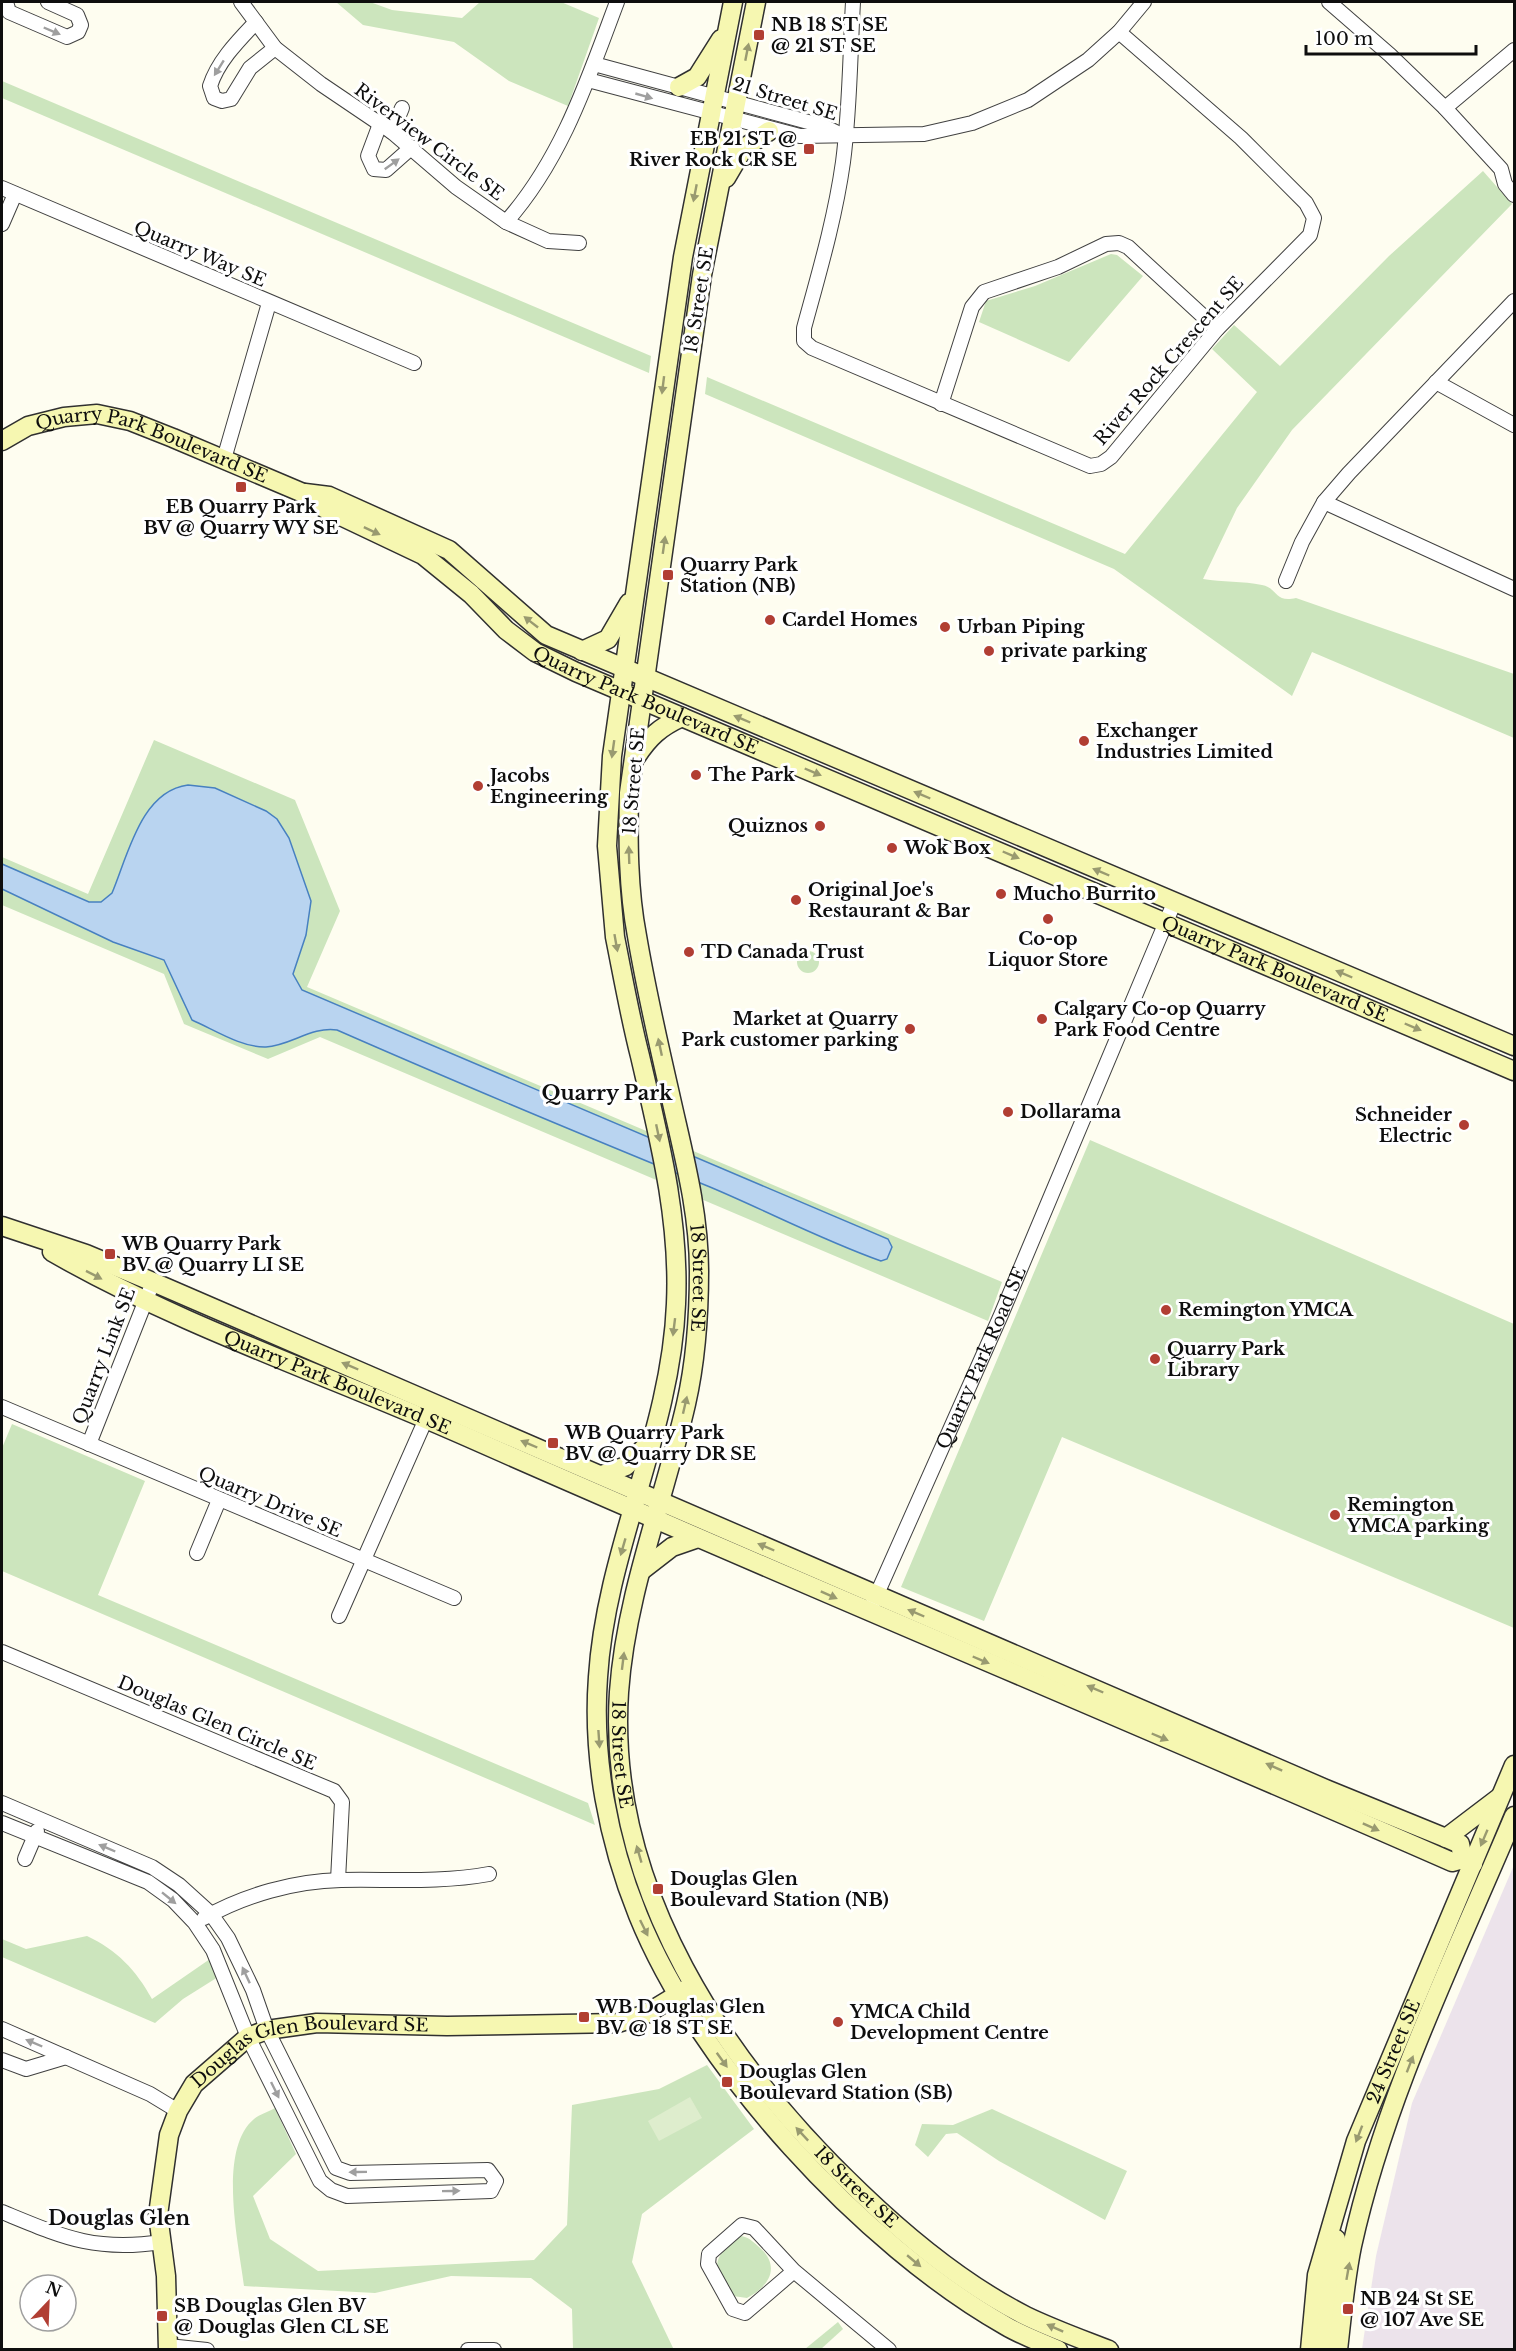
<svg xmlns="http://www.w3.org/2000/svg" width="1516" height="2351" font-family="'Libre Baskerville',serif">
<rect width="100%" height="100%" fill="#fefdf0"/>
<!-- industrial -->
<path fill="#ece3eb" d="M1514 1865V2349H1362L1376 2256 1412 2103Z"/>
<!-- green -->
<g fill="#cce5bd">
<path d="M336 2H370L392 10 462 18 480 2H561L599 18 568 106 509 81 454 42 363 25Z"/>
<path d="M2 81 651 356 649 373 2 98Z"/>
<path d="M1483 171 1512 204 1292 430 1237 508 1203 579C1222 582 1243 581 1262 585 1278 588 1274 603 1296 598L1514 674V738L1312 652 1292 696 1114 569 705 394 707 377 1125 554 1257 392 1212 349 1234 325 1280 366 1389 256Z"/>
<path d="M1111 254 1117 255 1143 276 1069 362 979 322 986 301 1035 286Z"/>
<path d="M154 740 295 800 340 911 307 987 1002 1282 988 1321 320 1037 268 1059 184 1024 164 974 2 905V857L88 894Z"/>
<circle cx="808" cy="962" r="11"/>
<path d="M1090 1140 1514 1324V1628L1062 1437 984 1621 901 1587Z"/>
<path d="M12 1424 145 1481 98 1595 588 1803 595 1825 2 1571V1448Z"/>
<path d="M87 1936C117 1950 136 1970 152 1999L210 1959 218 1977 183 1999 155 2023 2 1957V1939L26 1949Z"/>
<path d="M707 2065 754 2129 642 2214 632 2262 674 2350 573 2349 572 2309 531 2278 451 2276 375 2293 244 2286C239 2245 217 2150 254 2119 260 2114 268 2112 275 2108L296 2154 253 2196 270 2239 318 2271 534 2260 567 2225 572 2105 659 2089Z"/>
<path d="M992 2109 1127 2171 1105 2220 999 2161 957 2133 946 2134 928 2157 915 2145 922 2124 953 2125Z"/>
<path d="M739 2236C748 2236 752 2241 759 2247 781 2266 770 2286 747 2298L733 2296C710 2266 712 2259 739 2236Z"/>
<path d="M838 2322 843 2329 821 2349H805Z"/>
</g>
<!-- pitch -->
<path fill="#deedcd" d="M690 2097 702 2118 659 2141 648 2121Z"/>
<!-- water -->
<path fill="#b9d4f0" stroke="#4780c0" stroke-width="1.5" d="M188 785 215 788 266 811 277 819 289 838 311 901 306 935 293 974 302 990 888 1239 892 1247 887 1259 881 1261C822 1240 767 1211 710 1187 585 1136 460 1084 337 1030 312 1026 290 1046 266 1047 242 1048 213 1029 192 1020L164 960 113 942 2 889V864L89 902H101L112 893C128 855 141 791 188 785Z"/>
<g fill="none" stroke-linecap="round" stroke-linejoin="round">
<defs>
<g id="street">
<path d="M6 2 9 12 67 37 78 32 81 25 77 15 48 2"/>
<path d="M241 2 275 48 321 84 392 132 456 187 506 222C562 159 588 79 617 2"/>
<path d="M853 2C850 55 850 109 843 162 835 219 819 273 804 328V341L812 348 1090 466 1101 464 1111 457 1217 329 1310 235 1314 218 1306 203 1241 138 1119 32"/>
<path d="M1329 2 1390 55 1445 108 1501 169 1505 184 1514 195"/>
<path d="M256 22C238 41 218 61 210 86L214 98 222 101 231 99 250 68 275 48"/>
<path d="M594 64 823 126 844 136"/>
<path d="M588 80 800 136 924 134 972 123 1028 100 1088 60 1119 32 1144 2"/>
<path d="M1445 108 1514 50"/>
<path d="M380 124 368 156 374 169 386 170 412 147"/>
<path d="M392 132 402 108"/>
<path d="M2 188 414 363"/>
<path d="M506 222 548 241 579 243"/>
<path d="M2 224 15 194"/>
<path d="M1514 301 1349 473 1324 502 1514 589"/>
<path d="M1436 382 1514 425"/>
<path d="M941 404 972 307 984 292 1058 267 1106 244 1119 243 1128 247 1217 329"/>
<path d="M224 459 269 303"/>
<path d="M1286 581 1302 542 1324 502"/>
<path d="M2 1407 454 1598"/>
<path d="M89 1444 153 1282"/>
<path d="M197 1553 219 1500"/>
<path id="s1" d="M873 1603 1001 1315 1174 903"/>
<path d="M339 1616 429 1412"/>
<path d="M2 1652 334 1791 342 1802 338 1880"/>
<path d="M2 1803 152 1867 179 1885 211 1914 228 1938 253 1990 267 2030 336 2168 350 2173 488 2170 496 2181 491 2191 347 2196 331 2190 320 2181 248 2037 213 1950 195 1923 173 1900 148 1882 2 1823"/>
<path d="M25 1859 37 1831"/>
<path d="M204 1918C245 1895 294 1881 341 1880 391 1879 440 1883 489 1874"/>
<path d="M2 2029 150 2094 178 2111"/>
<path d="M2 2060 26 2069 66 2057"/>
<path d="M2 2212C63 2237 94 2252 162 2242"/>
<path d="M794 2271 745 2313 733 2309 708 2264 709 2254 742 2225 754 2228 794 2271 889 2350"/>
<path d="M168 2346 207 2350"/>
<path d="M468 2350H494"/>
</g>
<g id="secondary">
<path d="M733 2 683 257 612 756 607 846 615 937C623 977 630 1017 640 1056 659 1138 680 1219 676 1304 671 1432 606 1549 598 1677 592 1757 608 1841 638 1915 700 2068 863 2245 1006 2326 1023 2336 1041 2342 1058 2350"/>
<path id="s2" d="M756 2 702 275 629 793C628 840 628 889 637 936 646 989 658 1042 670 1094 683 1153 699 1210 699 1271 699 1316 696 1360 686 1404 664 1500 626 1593 619 1692 606 1888 725 2064 861 2193 910 2240 965 2285 1026 2316 1053 2329 1081 2339 1109 2350"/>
<path d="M679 87 697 77 721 39"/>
<path d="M726 178 743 149 769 131"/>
<path id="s3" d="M2 441 28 426 64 417 97 414 130 421 173 438 303 493 324 508 423 555 471 594 506 630 535 652 576 672 1514 1071"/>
<path d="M305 493 329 496 449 550 546 635 1514 1046"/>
<path d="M582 651 608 639 629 603"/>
<path d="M636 757C649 737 660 727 682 717"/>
<path d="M2 1226 86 1254 153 1282 1328 1790 1446 1838 1460 1844 1463 1859"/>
<path id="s4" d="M52 1252C183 1327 328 1375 465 1436 793 1581 1124 1718 1452 1862L1463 1859 1473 1864"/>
<path d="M602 1475 626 1466 648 1444"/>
<path d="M641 1571 672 1547 698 1538"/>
<path d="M1446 1838 1500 1797"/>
<path id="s5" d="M168 2350 166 2276 158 2215 169 2135 178 2111 194 2084 248 2037 267 2030 317 2023 447 2026 618 2023 646 2014 687 1989"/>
<path id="s6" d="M1310 2350 1317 2275 1356 2141 1514 1765"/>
<path d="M1324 2350 1336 2239"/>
<path d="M1338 2350C1342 2315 1345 2280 1352 2246 1385 2096 1455 1956 1514 1816"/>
</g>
</defs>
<!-- street casing -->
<use href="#street" stroke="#414141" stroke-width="16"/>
<!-- secondary casing -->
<use href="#secondary" stroke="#303030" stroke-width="21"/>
<!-- street -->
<use href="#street" stroke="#fff" stroke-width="14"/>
<!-- secondary -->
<use href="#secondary" stroke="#f6f7b1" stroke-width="18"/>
</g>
<!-- one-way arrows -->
<defs><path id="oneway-solid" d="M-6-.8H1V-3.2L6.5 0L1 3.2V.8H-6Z" transform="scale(1.5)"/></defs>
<g fill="#9f9f9f">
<use href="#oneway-solid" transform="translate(52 31) rotate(23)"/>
<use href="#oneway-solid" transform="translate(219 68) rotate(122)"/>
<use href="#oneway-solid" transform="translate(644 96) rotate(16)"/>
<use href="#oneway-solid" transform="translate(392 164) rotate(-36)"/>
<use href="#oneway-solid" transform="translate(107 1848) rotate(-157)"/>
<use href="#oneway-solid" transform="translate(169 1898) rotate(39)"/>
<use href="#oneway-solid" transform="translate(246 1975) rotate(-115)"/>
<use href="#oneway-solid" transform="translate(34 2043) rotate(-157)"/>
<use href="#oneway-solid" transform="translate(275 2090) rotate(64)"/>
<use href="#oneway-solid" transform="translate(358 2172) rotate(179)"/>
<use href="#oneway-solid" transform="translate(451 2191) rotate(-1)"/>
</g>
<g fill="#999a70">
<use href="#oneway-solid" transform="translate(747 52) rotate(-79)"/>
<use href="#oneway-solid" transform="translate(695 193) rotate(101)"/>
<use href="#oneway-solid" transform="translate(663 385) rotate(97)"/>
<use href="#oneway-solid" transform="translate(372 531) rotate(25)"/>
<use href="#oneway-solid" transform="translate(664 545) rotate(-82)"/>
<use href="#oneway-solid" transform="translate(531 622) rotate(-142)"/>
<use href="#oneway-solid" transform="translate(742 719) rotate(-157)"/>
<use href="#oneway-solid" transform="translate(613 749) rotate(98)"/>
<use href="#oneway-solid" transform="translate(813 772) rotate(23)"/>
<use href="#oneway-solid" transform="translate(922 795) rotate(-157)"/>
<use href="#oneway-solid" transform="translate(629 855) rotate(-92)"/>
<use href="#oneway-solid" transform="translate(1011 855) rotate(23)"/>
<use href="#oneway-solid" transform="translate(1101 872) rotate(-157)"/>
<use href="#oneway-solid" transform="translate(616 943) rotate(80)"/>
<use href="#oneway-solid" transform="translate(1344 974) rotate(-157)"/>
<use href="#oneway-solid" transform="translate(1413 1027) rotate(23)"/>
<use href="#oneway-solid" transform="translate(660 1047) rotate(-102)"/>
<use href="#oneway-solid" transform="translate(658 1133) rotate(78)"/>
<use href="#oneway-solid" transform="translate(94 1275) rotate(27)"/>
<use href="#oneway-solid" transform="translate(674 1327) rotate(97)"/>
<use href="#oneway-solid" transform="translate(350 1366) rotate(-157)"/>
<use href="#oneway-solid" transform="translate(685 1405) rotate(-77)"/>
<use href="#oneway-solid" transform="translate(529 1444) rotate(-157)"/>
<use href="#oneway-solid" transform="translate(623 1547) rotate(106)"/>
<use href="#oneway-solid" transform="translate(766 1547) rotate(-157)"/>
<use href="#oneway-solid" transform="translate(829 1595) rotate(24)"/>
<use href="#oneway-solid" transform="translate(916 1613) rotate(-157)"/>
<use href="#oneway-solid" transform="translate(981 1660) rotate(23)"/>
<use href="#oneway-solid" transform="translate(623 1661) rotate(-83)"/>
<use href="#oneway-solid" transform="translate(1095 1689) rotate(-157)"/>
<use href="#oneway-solid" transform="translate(1160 1737) rotate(23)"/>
<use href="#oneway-solid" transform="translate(599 1739) rotate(86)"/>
<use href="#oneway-solid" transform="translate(1274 1767) rotate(-156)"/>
<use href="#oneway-solid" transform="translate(1371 1827) rotate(24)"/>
<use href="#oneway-solid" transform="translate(1484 1838) rotate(113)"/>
<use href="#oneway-solid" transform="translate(639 1854) rotate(-106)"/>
<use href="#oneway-solid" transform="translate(644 1928) rotate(64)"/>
<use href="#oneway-solid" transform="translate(722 2060) rotate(54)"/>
<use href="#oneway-solid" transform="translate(1410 2064) rotate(-69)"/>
<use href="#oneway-solid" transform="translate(802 2134) rotate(-133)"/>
<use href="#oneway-solid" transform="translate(1359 2134) rotate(111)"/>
<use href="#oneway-solid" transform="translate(914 2261) rotate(40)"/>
<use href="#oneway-solid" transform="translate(1348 2271) rotate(-80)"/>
<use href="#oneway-solid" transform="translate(1055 2328) rotate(-156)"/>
</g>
<!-- markers -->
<g fill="#b13e33" stroke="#fff" stroke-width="2">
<rect x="753" y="29" width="12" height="12" rx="3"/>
<rect x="803" y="143" width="12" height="12" rx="3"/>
<rect x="235" y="481" width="12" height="12" rx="3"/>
<rect x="662" y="569" width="12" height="12" rx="3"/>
<circle cx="770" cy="620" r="6"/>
<circle cx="945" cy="627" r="6"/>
<circle cx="989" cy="651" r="6"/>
<circle cx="1084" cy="741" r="6"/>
<circle cx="696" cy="775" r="6"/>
<circle cx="478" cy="786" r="6"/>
<circle cx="820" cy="826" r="6"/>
<circle cx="892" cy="848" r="6"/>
<circle cx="1001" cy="894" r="6"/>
<circle cx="796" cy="900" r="6"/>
<circle cx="1048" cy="919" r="6"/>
<circle cx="689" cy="952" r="6"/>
<circle cx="1042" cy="1019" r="6"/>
<circle cx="910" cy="1029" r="6"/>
<circle cx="1008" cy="1112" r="6"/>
<circle cx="1464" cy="1125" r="6"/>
<rect x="104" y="1248" width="12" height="12" rx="3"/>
<circle cx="1166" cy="1310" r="6"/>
<circle cx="1155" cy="1359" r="6"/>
<rect x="547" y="1437" width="12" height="12" rx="3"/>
<circle cx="1335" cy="1515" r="6"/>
<rect x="652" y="1883" width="12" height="12" rx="3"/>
<rect x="578" y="2011" width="12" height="12" rx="3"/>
<circle cx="838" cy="2022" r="6"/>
<rect x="721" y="2076" width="12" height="12" rx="3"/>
<rect x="1342" y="2303" width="12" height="12" rx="3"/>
<rect x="156" y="2310" width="12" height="12" rx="3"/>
</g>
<g text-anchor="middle" stroke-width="6" stroke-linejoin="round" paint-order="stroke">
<!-- poi labels -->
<g font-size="18" font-weight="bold" fill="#0e0e0e" stroke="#fff" text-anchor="start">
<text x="771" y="31">NB 18 ST SE<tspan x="771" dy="21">@ 21 ST SE</tspan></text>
<text x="797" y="145" text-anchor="end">EB 21 ST @<tspan x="797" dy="21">River Rock CR SE</tspan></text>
<text x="241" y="513" text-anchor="middle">EB Quarry Park<tspan x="241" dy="21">BV @ Quarry WY SE</tspan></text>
<text x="680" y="571">Quarry Park<tspan x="680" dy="21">Station (NB)</tspan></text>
<text x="782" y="626">Cardel Homes</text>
<text x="957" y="633">Urban Piping</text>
<text x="1001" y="657">private parking</text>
<text x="1096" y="737">Exchanger<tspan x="1096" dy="21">Industries Limited</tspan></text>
<text x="708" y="781">The Park</text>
<text x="490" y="782">Jacobs<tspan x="490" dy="21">Engineering</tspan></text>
<text x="808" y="832" text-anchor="end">Quiznos</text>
<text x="904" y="854">Wok Box</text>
<text x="808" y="896">Original Joe's<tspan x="808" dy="21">Restaurant &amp; Bar</tspan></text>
<text x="1013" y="900">Mucho Burrito</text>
<text x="1048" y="945" text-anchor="middle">Co-op<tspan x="1048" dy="21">Liquor Store</tspan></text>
<text x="701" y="958">TD Canada Trust</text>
<text x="1054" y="1015">Calgary Co-op Quarry<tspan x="1054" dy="21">Park Food Centre</tspan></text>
<text x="898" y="1025" text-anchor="end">Market at Quarry<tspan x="898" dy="21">Park customer parking</tspan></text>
<text x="1020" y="1118">Dollarama</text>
<text x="1452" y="1121" text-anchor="end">Schneider<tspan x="1452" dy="21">Electric</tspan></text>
<text x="122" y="1250">WB Quarry Park<tspan x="122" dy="21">BV @ Quarry LI SE</tspan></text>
<text x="1178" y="1316">Remington YMCA</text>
<text x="1167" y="1355">Quarry Park<tspan x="1167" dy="21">Library</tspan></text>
<text x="565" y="1439">WB Quarry Park<tspan x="565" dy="21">BV @ Quarry DR SE</tspan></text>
<text x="1347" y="1511">Remington<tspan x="1347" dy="21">YMCA parking</tspan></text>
<text x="670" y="1885">Douglas Glen<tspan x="670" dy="21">Boulevard Station (NB)</tspan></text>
<text x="596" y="2013">WB Douglas Glen<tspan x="596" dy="21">BV @ 18 ST SE</tspan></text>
<text x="850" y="2018">YMCA Child<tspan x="850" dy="21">Development Centre</tspan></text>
<text x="739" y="2078">Douglas Glen<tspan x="739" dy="21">Boulevard Station (SB)</tspan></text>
<text x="1360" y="2305">NB 24 St SE<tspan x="1360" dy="21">@ 107 Ave SE</tspan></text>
<text x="174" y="2312">SB Douglas Glen BV<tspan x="174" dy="21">@ Douglas Glen CL SE</tspan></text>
</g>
<!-- street labels -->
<g font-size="18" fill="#0e0e0e" stroke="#fff">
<text transform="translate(785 99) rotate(17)" y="6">21 Street SE</text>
<text transform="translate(429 142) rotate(37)" y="6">Riverview Circle SE</text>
<text transform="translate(200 254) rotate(23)" y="6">Quarry Way SE</text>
<text transform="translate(699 300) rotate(-81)" y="6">18 Street SE</text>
<text transform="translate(1169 361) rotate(-49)" y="6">River Rock Crescent SE</text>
<text dy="6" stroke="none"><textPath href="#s3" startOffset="160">Quarry Park Boulevard SE</textPath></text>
<text dy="6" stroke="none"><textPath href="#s3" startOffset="726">Quarry Park Boulevard SE</textPath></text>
<text transform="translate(634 781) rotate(-85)" y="6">18 Street SE</text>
<text dy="6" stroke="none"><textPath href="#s3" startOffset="1410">Quarry Park Boulevard SE</textPath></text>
<text dy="6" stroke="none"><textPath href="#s2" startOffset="1293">18 Street SE</textPath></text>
<text transform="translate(104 1356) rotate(-69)" y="6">Quarry Link SE</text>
<text dy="6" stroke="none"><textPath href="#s1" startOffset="268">Quarry Park Road SE</textPath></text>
<text dy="6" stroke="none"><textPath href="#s4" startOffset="314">Quarry Park Boulevard SE</textPath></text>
<text transform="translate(270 1502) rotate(23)" y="6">Quarry Drive SE</text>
<text transform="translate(217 1723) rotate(23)" y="6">Douglas Glen Circle SE</text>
<text dy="6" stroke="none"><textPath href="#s2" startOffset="1779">18 Street SE</textPath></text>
<text dy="6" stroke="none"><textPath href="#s6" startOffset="312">24 Street SE</textPath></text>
<text dy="6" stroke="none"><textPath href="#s5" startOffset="400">Douglas Glen Boulevard SE</textPath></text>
<text dy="6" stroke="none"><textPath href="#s2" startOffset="2283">18 Street SE</textPath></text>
</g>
<!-- neighbourhood labels -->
<g font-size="20" font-weight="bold" fill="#0e0e0e" stroke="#fff">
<text x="607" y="1100">Quarry Park</text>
<text x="119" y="2225">Douglas Glen</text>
</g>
</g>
<!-- border -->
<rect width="1516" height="2351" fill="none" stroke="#0e0e0e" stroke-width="6"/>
<!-- north arrow -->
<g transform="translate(48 2303) rotate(23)"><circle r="28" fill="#ffffff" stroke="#9f9f9f" stroke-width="1.5"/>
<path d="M0-4.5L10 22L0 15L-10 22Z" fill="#b13e33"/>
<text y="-9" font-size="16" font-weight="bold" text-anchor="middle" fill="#0e0e0e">N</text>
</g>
<!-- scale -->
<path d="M1306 45v9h170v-9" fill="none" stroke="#0e0e0e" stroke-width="3"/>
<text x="1315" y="45" font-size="18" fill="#0e0e0e" stroke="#ffffff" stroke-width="4.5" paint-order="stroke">100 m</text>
</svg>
